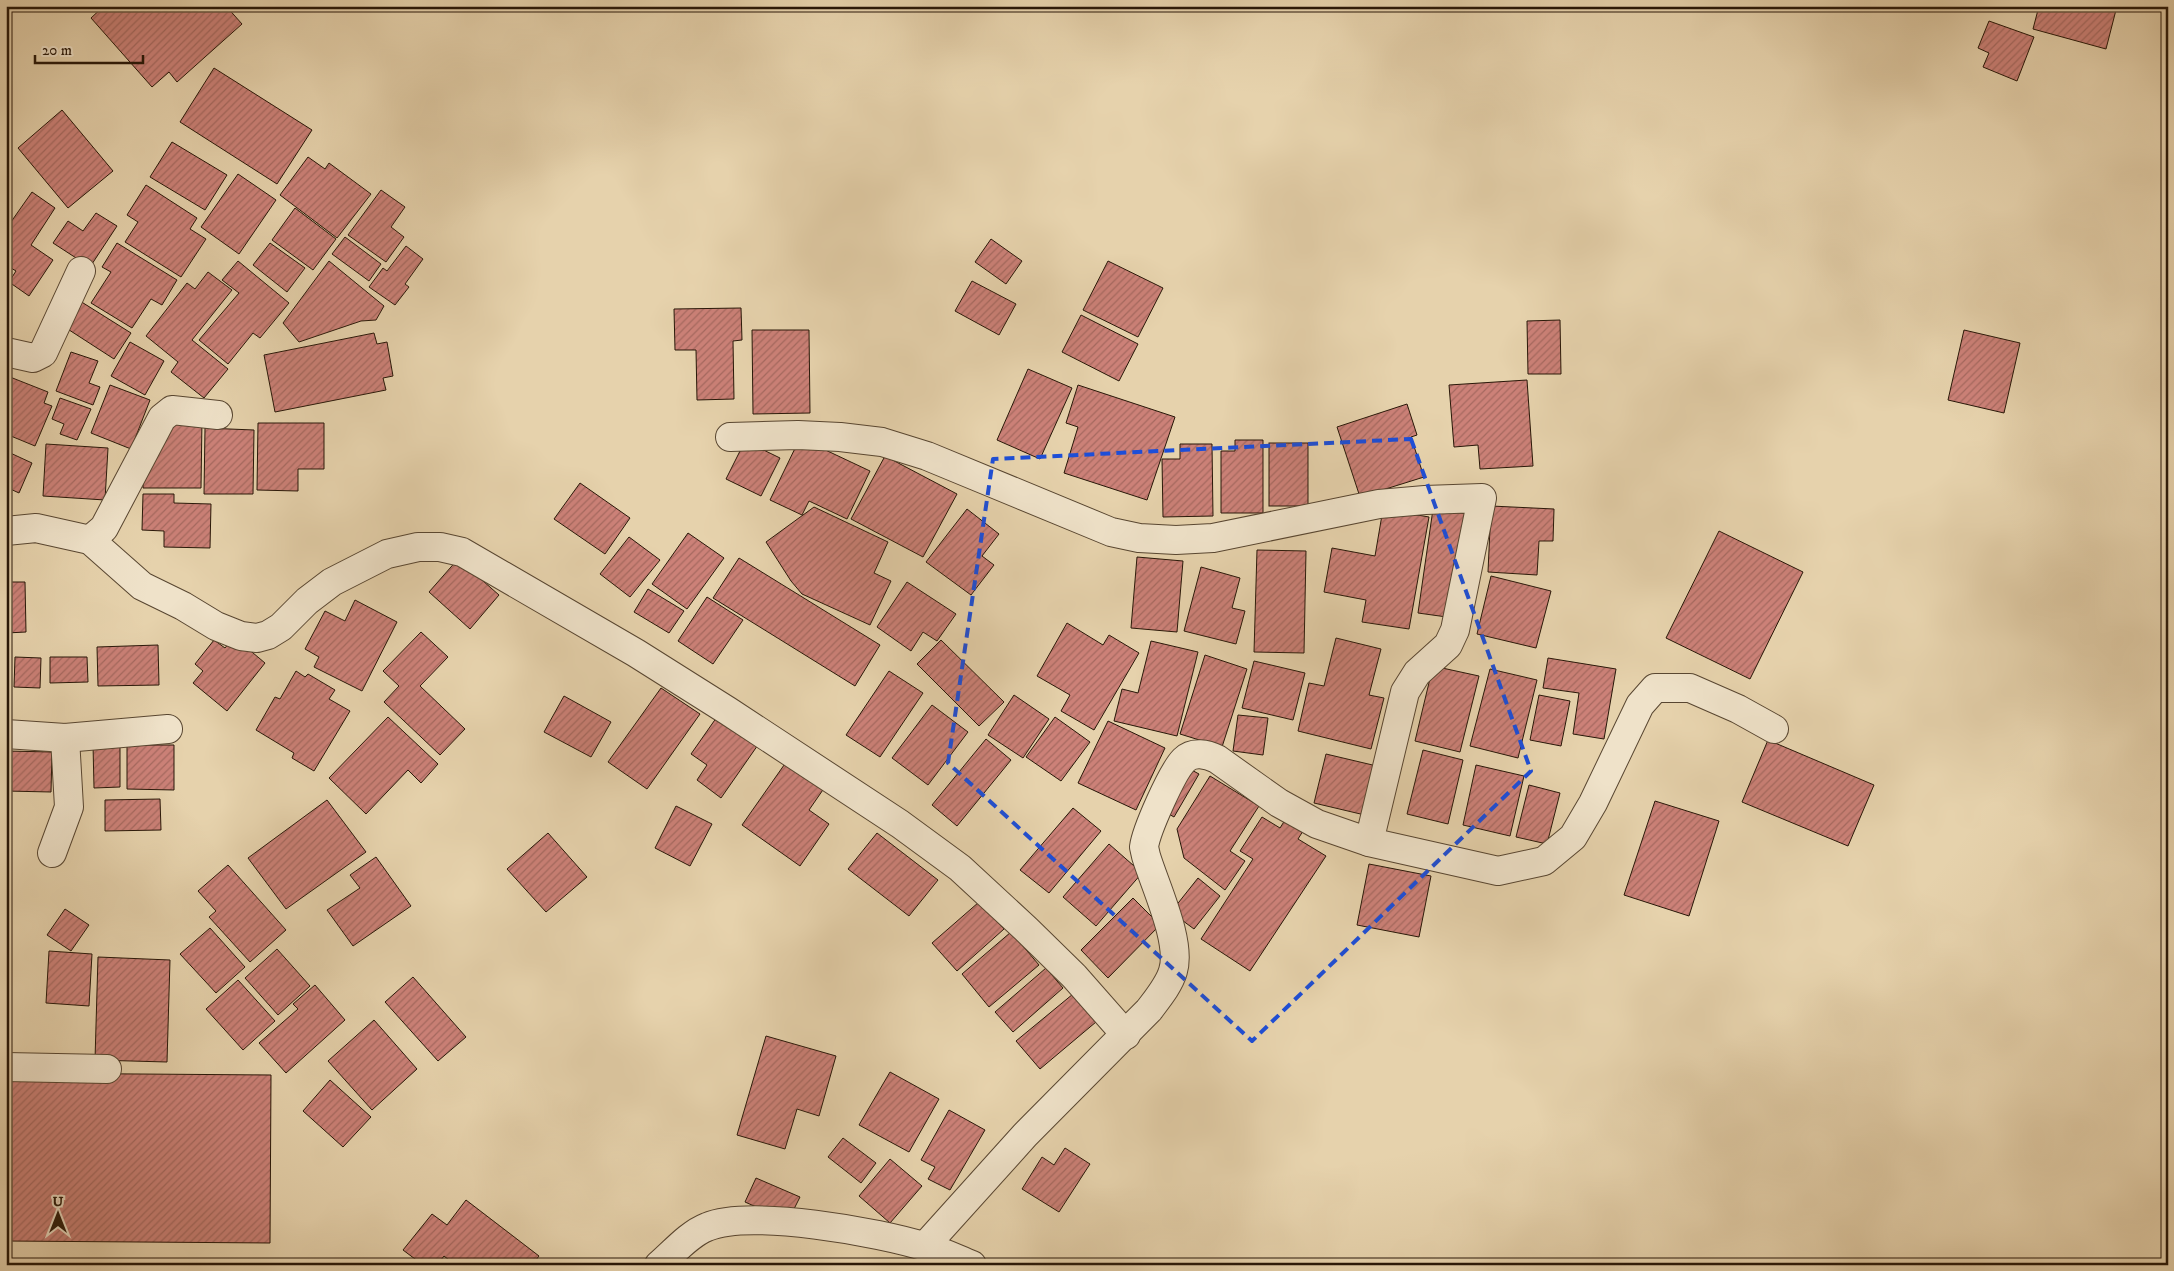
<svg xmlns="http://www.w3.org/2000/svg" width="2174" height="1271" font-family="'IM FELL DW Pica',serif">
<defs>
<pattern id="building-hatch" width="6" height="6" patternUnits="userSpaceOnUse" patternTransform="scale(1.25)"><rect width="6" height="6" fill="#cc8178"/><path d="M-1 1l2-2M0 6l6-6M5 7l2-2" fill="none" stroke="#a66960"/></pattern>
</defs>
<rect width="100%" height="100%" fill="#e6d2ac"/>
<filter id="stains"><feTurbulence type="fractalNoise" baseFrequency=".004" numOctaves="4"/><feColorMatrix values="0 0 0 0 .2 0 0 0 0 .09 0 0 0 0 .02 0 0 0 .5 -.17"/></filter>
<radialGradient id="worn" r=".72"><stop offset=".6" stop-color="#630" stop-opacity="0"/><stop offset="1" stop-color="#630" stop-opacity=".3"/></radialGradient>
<!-- building -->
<g fill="url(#building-hatch)" stroke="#281708">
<path d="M104 6H197L201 10 205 6H226L242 24 177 82 169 72 152 87 91 18Z"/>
<path d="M2039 6H2117L2106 49 2033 29Z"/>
<path d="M1989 21 2034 37 2017 81 1983 67 1989 53 1978 48Z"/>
<path d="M214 68 312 130 277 184 180 122Z"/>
<path d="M62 110 113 171 68 208 18 148Z"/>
<path d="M172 142 227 175 205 210 150 177Z"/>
<path d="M308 157 325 169 329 163 371 194 337 238 280 195Z"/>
<path d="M238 174 276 200 239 254 201 227Z"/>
<path d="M146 185 197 218 190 229 206 239 181 277 125 242 138 222 127 215Z"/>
<path d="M381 190 405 207 391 227 404 237 386 262 348 235Z"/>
<path d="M32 192 55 208 31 245 53 260 29 296 9 282 16 271 6 265V229Z"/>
<path d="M295 208 336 239 313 270 272 240Z"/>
<path d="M96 213 117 226 90 267 53 243 68 221 83 231Z"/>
<path d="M345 237 381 264 369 281 332 254Z"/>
<path d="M991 239 1022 261 1006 284 975 262Z"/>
<path d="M117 243 177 280 162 305 151 299 132 328 91 303 111 272 102 267Z"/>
<path d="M270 243 305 268 287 292 253 265Z"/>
<path d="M406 246 423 259 405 284 409 287 395 305 369 287 383 268 387 271Z"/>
<path d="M238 261 289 303 260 338 253 333 228 364 199 340 239 293 222 280Z"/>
<path d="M329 261 384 306 376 320 361 321 299 342 283 323Z"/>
<path d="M1108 261 1163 288 1138 337 1083 310Z"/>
<path d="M208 272 232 290 192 340 228 369 204 398 171 372 178 362 146 336 187 283 195 289Z"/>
<path d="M972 281 1016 304 999 335 955 311Z"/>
<path d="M80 301 131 333 114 359 63 326Z"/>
<path d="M741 308 742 340 733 341 734 399 697 400 696 350H675L674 309Z"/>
<path d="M1081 315 1138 344 1119 381 1062 352Z"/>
<path d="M1560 320 1561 374H1528L1527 321Z"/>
<path d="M752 330H809L810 413 753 414Z"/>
<path d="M1964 330 2020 343 2004 413 1948 400Z"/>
<path d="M374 333 377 344 387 342 393 376 383 378 386 390 275 412 264 355Z"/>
<path d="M130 342 164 361 145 395 111 376Z"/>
<path d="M71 352 98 361 89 383 100 387 93 405 56 391Z"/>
<path d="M1028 369 1072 388 1040 459 997 440Z"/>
<path d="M10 377 48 392 44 403 52 406 35 446 6 434V384Z"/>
<path d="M1527 380 1533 466 1480 469 1478 445 1454 447 1449 385Z"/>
<path d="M110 385 150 400 131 449 91 433Z"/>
<path d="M1078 385 1175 417 1147 500 1064 473 1078 427 1066 423Z"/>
<path d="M60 398 91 409 77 440 60 434 64 424 52 419Z"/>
<path d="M1407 404 1417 435 1411 437 1424 477 1360 497 1337 427Z"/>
<path d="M163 418 202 419 201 488H143V466Z"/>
<path d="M258 423H324V469H298V491L257 490Z"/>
<path d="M205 428 254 430 253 494H204Z"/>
<path d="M800 438 870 471 847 519 809 501 802 515 770 500Z"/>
<path d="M1235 440H1263V513H1221V451H1235Z"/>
<path d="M745 441 780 458 761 496 726 479Z"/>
<rect x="1269" y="443" width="39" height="63"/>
<path d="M46 444 108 448 105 500 43 496Z"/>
<path d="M1180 444H1212L1213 516 1163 517 1162 459H1180Z"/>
<path d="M6 451 32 463 19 493 6 487Z"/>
<path d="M885 456 957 494 923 557 851 519Z"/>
<path d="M580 483 630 518 605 554 554 519Z"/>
<path d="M143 494H174V503L211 504 210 548 164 547V531L142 530Z"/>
<path d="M1491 506 1554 509 1553 541H1539L1537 575 1488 572Z"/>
<path d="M814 507 888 542 874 573 891 581 870 625 802 594 791 581 766 542Z"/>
<path d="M967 509 999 534 982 556 994 565 971 595 926 562Z"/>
<path d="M1383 509 1429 517 1409 629 1362 622 1366 600 1324 592 1332 548 1375 556Z"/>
<path d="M1433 509 1469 514 1454 618 1418 613Z"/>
<path d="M1719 531 1803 572 1750 679 1666 638Z"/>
<path d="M688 533 724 558 687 609 652 584Z"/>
<path d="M629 537 660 560 630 597 600 574Z"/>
<path d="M1257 550 1306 551 1304 653 1254 652Z"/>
<path d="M1137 557 1183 561 1177 632 1131 628Z"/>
<path d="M739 558 880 645 855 686 713 598Z"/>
<path d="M458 559 499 595 470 629 429 592Z"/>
<path d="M1201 567 1240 578 1232 608 1245 611 1236 644 1184 631Z"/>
<path d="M1491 576 1551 591 1536 648 1477 634Z"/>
<path d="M6 582H25L26 632 6 633Z"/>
<path d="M907 582 956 614 937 641 923 632 911 651 877 627Z"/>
<path d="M648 589 684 611 669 633 634 612Z"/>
<path d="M707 597 743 620 713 664 678 641Z"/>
<path d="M355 600 397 622 362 691 314 667 319 657 305 649 325 611 345 621Z"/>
<path d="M1067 623 1103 645 1109 635 1139 653 1094 730 1061 711 1070 695 1037 676Z"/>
<path d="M421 632 448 657 420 686 465 729 440 755 384 702 399 686 383 671Z"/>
<path d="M234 637 265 663 227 711 193 683 203 671 195 664 214 640 225 648Z"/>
<path d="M1336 638 1381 649 1369 695 1384 698 1371 749 1298 731 1309 683 1324 686Z"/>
<path d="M941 640 1004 702 979 726 917 664Z"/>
<path d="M1151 641 1198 652 1177 736 1114 721 1122 689 1138 693Z"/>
<path d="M158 645 159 685 98 686 97 647Z"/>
<path d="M1205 655 1247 669 1222 747 1180 734Z"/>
<path d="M15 657 41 658 40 688 14 687Z"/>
<path d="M50 657H87L88 682 50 683Z"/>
<path d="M1548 658 1616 669 1604 739 1573 734 1579 693 1543 688Z"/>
<path d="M1254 661 1305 673 1293 720 1242 708Z"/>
<path d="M1433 666 1479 676 1460 752 1415 741Z"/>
<path d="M1490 669 1537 680 1518 758 1470 746Z"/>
<path d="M296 671 305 677 308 674 335 690 329 699 350 711 314 771 292 758 294 753 256 730 275 697 280 699Z"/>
<path d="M889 671 923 693 880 757 846 735Z"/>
<path d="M661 688 700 714 647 789 608 762Z"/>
<path d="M1014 695 1049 719 1023 758 988 735Z"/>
<path d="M1539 695 1570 701 1561 746 1530 740Z"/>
<path d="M564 696 611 722 591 757 544 732Z"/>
<path d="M932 705 968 732 928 785 892 758Z"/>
<path d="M719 714 760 742 721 798 697 780 707 765 691 754Z"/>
<path d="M1238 715 1268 718 1263 755 1233 751Z"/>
<path d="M388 717 438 764 421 783 408 770 366 814 329 778Z"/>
<path d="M1055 717 1090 742 1061 781 1026 757Z"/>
<path d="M1108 721 1165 748 1136 810 1078 783Z"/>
<path d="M986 739 1011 760 957 826 932 805Z"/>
<path d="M1768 740 1874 785 1848 846 1742 802Z"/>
<path d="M93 744H120V787L94 788Z"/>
<path d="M127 745H174V790L127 789Z"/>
<path d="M1423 750 1463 760 1448 824 1407 814Z"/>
<path d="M6 751 52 752 51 792 6 791Z"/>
<path d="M1326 754 1381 767 1369 816 1314 803Z"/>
<path d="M789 758 827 784 809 810 829 824 800 866 742 825Z"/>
<path d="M1476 765 1524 776 1510 836 1463 825Z"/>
<path d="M1186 767 1199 774 1174 817 1160 809Z"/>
<path d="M1210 776 1259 806 1230 851 1245 861 1225 890 1184 858 1177 829Z"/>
<path d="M1529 785 1560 793 1547 844 1516 837Z"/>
<path d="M160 799 161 830 105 831V800Z"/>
<path d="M327 800 366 852 286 909 248 858Z"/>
<path d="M1655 801 1719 821 1689 916 1624 895Z"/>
<path d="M676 806 712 824 690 866 655 848Z"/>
<path d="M1073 808 1101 831 1049 893 1020 870Z"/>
<path d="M1262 817 1280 828 1285 820 1303 831 1298 839 1326 856 1250 971 1201 939 1253 859 1240 851Z"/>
<path d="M548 833 587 877 546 912 507 869Z"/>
<path d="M877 833 938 880 909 916 848 869Z"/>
<path d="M1109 844 1142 873 1096 926 1063 897Z"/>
<path d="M376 857 411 906 353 946 327 910 360 888 350 875Z"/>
<path d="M1369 864 1431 876 1419 937 1357 925Z"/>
<path d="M228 865 286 930 250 962 209 917 216 911 198 891Z"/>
<path d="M1198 878 1220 896 1194 929 1171 912Z"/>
<path d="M1133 898 1160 925 1108 978 1081 950Z"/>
<path d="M979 902 1004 929 957 971 932 943Z"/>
<path d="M65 909 89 925 71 951 47 935Z"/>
<path d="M210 928 245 967 216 993 180 954Z"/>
<path d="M1011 932 1039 965 989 1007 962 974Z"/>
<path d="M277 949 310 986 278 1015 245 978Z"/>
<path d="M49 951 92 954 89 1006 46 1003Z"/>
<path d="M98 957 170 960 167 1062 95 1060Z"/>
<path d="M1046 968 1063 988 1013 1032 995 1012Z"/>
<path d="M413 977 466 1037 438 1061 385 1002Z"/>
<path d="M238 980 275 1021 243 1050 206 1009Z"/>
<path d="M315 985 345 1020 286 1073 259 1043 298 1009 293 1004Z"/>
<path d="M1073 994 1096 1022 1040 1069 1016 1041Z"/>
<path d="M374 1020 417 1069 372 1110 328 1061Z"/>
<path d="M766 1036 836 1056 819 1116 797 1109 785 1149 737 1135Z"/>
<path d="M890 1072 939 1099 909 1152 859 1125Z"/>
<path d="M6 1073 271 1075 270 1243 6 1241Z"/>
<path d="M330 1080 371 1117 343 1147 303 1111Z"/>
<path d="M949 1110 985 1130 950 1190 928 1179 935 1167 921 1160Z"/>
<path d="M843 1138 876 1163 861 1183 828 1157Z"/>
<path d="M1065 1148 1090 1164 1059 1212 1022 1189 1042 1157 1054 1165Z"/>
<path d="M890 1159 922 1186 890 1223 859 1196Z"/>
<path d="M756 1178 800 1197 788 1221 745 1202Z"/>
<path d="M466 1200 539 1256 532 1265H455L444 1256 437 1265H423L403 1250 432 1214 447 1225Z"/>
</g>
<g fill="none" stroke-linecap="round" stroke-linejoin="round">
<defs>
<g id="minor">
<path d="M6 352 33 358 43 353 81 271"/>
<path d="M730 437 798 435 840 437 882 442 927 456 1111 532 1139 538 1176 540 1213 538 1379 504 1425 500 1482 498 1455 630 1448 645 1417 673 1405 692 1369 842"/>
<path d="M6 531 36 528 90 540 142 586 183 606 216 626 241 636 257 638 268 635 281 627 307 601 332 582 387 554 418 547H440L462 552 636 653 728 711 900 824 960 868 1026 929 1074 976 1126 1035"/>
<path d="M90 540 104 528 162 418 172 410 218 415"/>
<path d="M6 734 65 738 168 729"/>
<path d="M52 853 69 807 65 738"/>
<path d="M6 1067 107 1069"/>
<path d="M925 1246 1025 1135 1149 1010C1158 998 1169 985 1173 971 1182 942 1155 886 1146 856L1144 847C1146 831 1172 772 1184 760 1193 751 1207 754 1217 759L1279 803 1317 824 1369 842 1498 871 1544 861 1573 837 1593 803 1640 705 1655 688H1690L1738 709 1774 729"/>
<path d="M659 1265C673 1253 689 1234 707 1227 750 1209 879 1232 926 1247 941 1251 957 1259 972 1265"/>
</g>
</defs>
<!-- minor casing -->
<use href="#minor" stroke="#584631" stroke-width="30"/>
<!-- minor -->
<use href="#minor" stroke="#efe2c9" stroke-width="28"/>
</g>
<!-- marked area -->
<path fill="none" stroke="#1d4ed8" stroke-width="4" stroke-dasharray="10 6" stroke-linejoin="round" d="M1411 439 1531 771 1252 1041 948 763 993 459Z"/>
<!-- margin -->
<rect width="2174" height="1271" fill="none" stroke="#e6d2ac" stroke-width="25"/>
<rect x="8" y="8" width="2159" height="1256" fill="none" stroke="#281708" stroke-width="2.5"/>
<rect x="12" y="12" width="2149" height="1246" fill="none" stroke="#281708"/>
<!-- north arrow -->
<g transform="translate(58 1214)" stroke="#efe2c9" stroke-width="4" paint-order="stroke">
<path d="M0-4L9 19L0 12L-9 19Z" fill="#281708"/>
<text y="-8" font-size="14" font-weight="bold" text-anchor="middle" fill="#281708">U</text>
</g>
<!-- scale -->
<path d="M35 55v8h108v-8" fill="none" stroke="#281708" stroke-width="2.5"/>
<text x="42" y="55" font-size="15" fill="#281708" stroke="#efe2c9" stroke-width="4" paint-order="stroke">20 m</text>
<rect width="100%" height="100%" filter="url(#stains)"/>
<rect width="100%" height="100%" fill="url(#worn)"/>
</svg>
